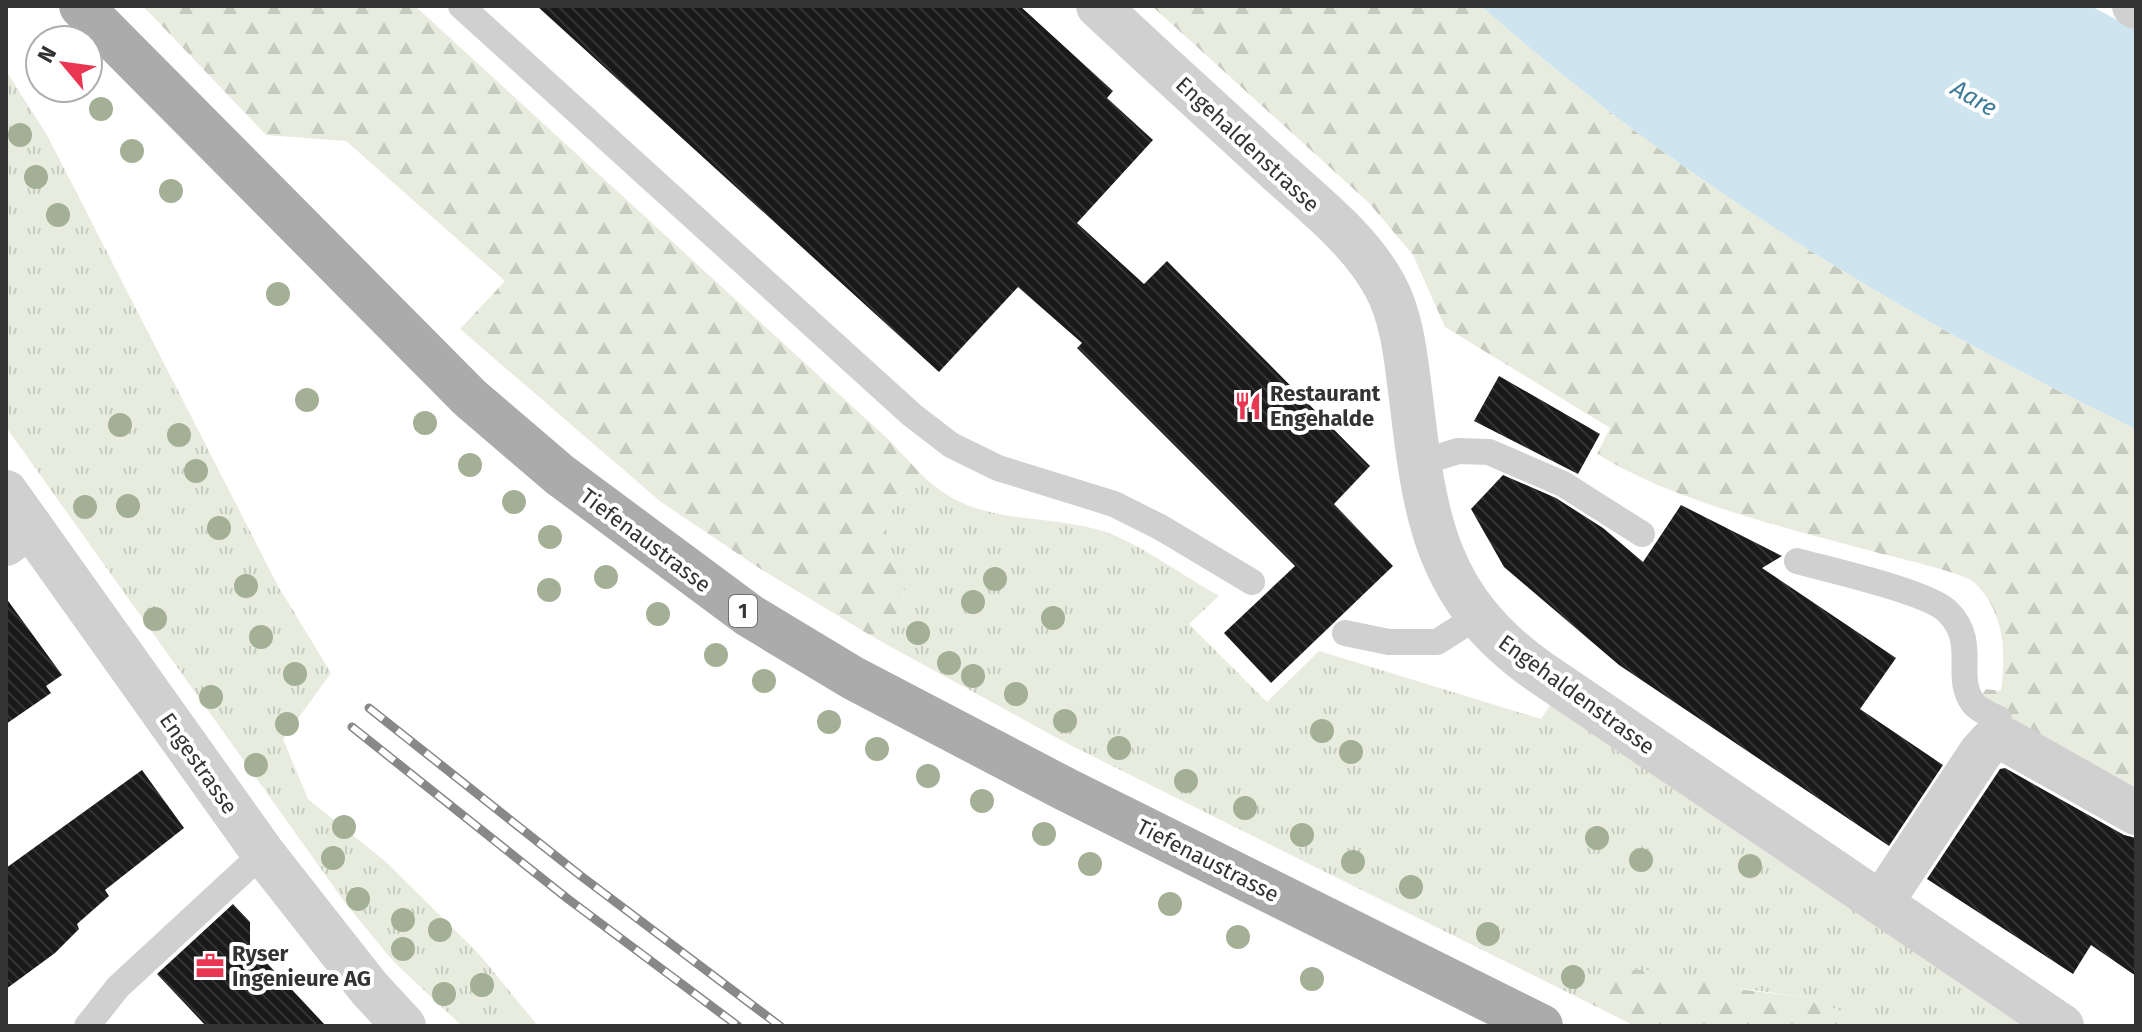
<svg xmlns="http://www.w3.org/2000/svg" width="2142" height="1032" font-family="'Fira Sans',sans-serif">
<defs>
<pattern id="grass-tufts" width="24" height="20" patternUnits="userSpaceOnUse" patternTransform="scale(2)"><rect width="24" height="20" fill="#e7ecde"/><path d="M3 7l-1-3M5 7V3M7 7l1-3M15 17l-1-3M17 17v-4M19 17l1-3" fill="none" stroke="#c7cbbf"/></pattern>
<pattern id="forest-firs" width="22" height="20" patternUnits="userSpaceOnUse" patternTransform="scale(2)"><rect width="22" height="20" fill="#e7ecde"/><path d="M5 1l3.5 6h-7zM16 11l3.5 6h-7z" fill="#c7cbbf"/></pattern>
<pattern id="building-back-hatch" width="6" height="6" patternUnits="userSpaceOnUse" patternTransform="scale(2)"><rect width="6" height="6" fill="#1a1a1a"/><path d="M-1 5l2 2M0 0l6 6M5-1l2 2" fill="none" stroke="#333"/></pattern>
</defs>
<rect width="100%" height="100%" fill="#fff"/>
<!-- grass -->
<g fill="url(#grass-tufts)">
<path d="M6 71 47 135 278 586 331 673 283 739 308 799 386 862 479 954 538 1026H462L393 961 346 904 6 427Z"/>
<path d="M921 474C975 529 1039 511 1106 532 1136 542 1189 579 1219 596L1189 624 1267 702 1319 651 1541 719 1550 705 2026 1026 1878 1025 1803 997 1605 970 1587 1002 1070 745 873 637 899 616 904 591 892 559 885 524 899 496Z"/>
</g>
<!-- forest -->
<g fill="url(#forest-firs)">
<path d="M143 6H415L889 440 921 474 899 496 885 524 892 559 904 590 899 616 873 637 759 568 661 502 460 329 505 281 346 141 266 135Z"/>
<path d="M1152 6H1481C1678 180 1900 316 2136 429V811L1975 704 1986 689 2001 691C2006 651 2005 614 1975 583 1966 573 1889 556 1871 551 1783 527 1673 501 1597 454L1610 428 1445 327 1413 255 1369 203Z"/>
<path d="M1605 970H1651L1746 990 1803 997 1881 1026H1635L1587 1002Z"/>
</g>
<!-- water -->
<path fill="#cee4ee" d="M1481 6H2091L2136 30V429C1900 316 1678 180 1481 6Z"/>
<!-- building -->
<g fill="url(#building-back-hatch)">
<path d="M537 6H1020L1113 91 1107 98 1153 140 1077 223 1144 284 1167 261 1370 466 1334 504 1393 566 1271 683 1224 633 1295 566 1077 348 1082 343 1018 287 939 372Z"/>
<path d="M1499 376 1600 434 1578 474 1474 421Z"/>
<path d="M1503 475 1556 498 1603 528 1643 562 1681 505 1782 556 1762 568 1896 658 1860 709 1943 765 1889 846 1619 665 1504 567 1471 509Z"/>
<path d="M6 598 62 675 46 686 51 693 6 724Z"/>
<path d="M2005 768 2124 835 2136 838V976L2091 945 2073 974 1927 879 2000 769Z"/>
<path d="M142 770 184 828 105 890 109 896 77 924 79 929 55 953 6 989V868Z"/>
<path d="M233 904 250 922V945L326 1026H206L157 974Z"/>
</g>
<g fill="none" stroke-linecap="round" stroke-linejoin="round">
<!-- service -->
<g stroke="#d0d0d0" stroke-width="26">
<path d="M461 6 912 415 951 445 998 468 1114 504 1160 527 1252 582"/>
<path d="M1420 463 1458 451 1489 452 1563 484 1642 534"/>
<path d="M1797 561C1829 570 1929 592 1948 612 1979 643 1953 676 1973 703 1978 710 1991 715 1999 719L2000 740"/>
<path d="M1345 633 1389 642H1437L1478 616"/>
<path d="M87 1026 118 987 263 853"/>
</g>
<!-- minor -->
<g stroke="#d0d0d0" stroke-width="44">
<path d="M1098 6C1156 60 1214 113 1273 167 1312 203 1359 238 1385 286 1403 319 1406 361 1411 398 1425 518 1435 598 1540 672L2062 1026"/>
<path d="M2134 6 2136 7"/>
<path d="M6 544 30 526"/>
<path d="M1881 903 1981 752 1992 740H2006L2136 813"/>
</g>
<!-- tertiary -->
<path stroke="#d0d0d0" stroke-width="44" d="M6 492 263 853 369 988 404 1026"/>
<!-- primary -->
<path stroke="#ababab" stroke-width="44" d="M81 6 470 398 560 475 750 616 853 678 1065 789 1541 1026"/>
<defs>
<g id="rail">
<path d="M369 708 581 876 780 1026"/>
<path d="M352 727 568 899 738 1026"/>
</g>
</defs>
<!-- rail casing -->
<use href="#rail" stroke="#888" stroke-width="9"/>
<!-- rail -->
<use href="#rail" stroke="#fff" stroke-width="6" stroke-dasharray="18" stroke-linecap="butt"/>
</g>
<!-- trees -->
<g fill="#a4b095">
<circle cx="101" cy="109" r="12"/>
<circle cx="20" cy="135" r="12"/>
<circle cx="132" cy="151" r="12"/>
<circle cx="36" cy="177" r="12"/>
<circle cx="171" cy="191" r="12"/>
<circle cx="58" cy="215" r="12"/>
<circle cx="278" cy="294" r="12"/>
<circle cx="307" cy="400" r="12"/>
<circle cx="425" cy="423" r="12"/>
<circle cx="120" cy="425" r="12"/>
<circle cx="179" cy="435" r="12"/>
<circle cx="470" cy="465" r="12"/>
<circle cx="196" cy="471" r="12"/>
<circle cx="514" cy="502" r="12"/>
<circle cx="128" cy="506" r="12"/>
<circle cx="85" cy="507" r="12"/>
<circle cx="219" cy="528" r="12"/>
<circle cx="550" cy="537" r="12"/>
<circle cx="606" cy="577" r="12"/>
<circle cx="995" cy="579" r="12"/>
<circle cx="246" cy="586" r="12"/>
<circle cx="549" cy="590" r="12"/>
<circle cx="973" cy="602" r="12"/>
<circle cx="658" cy="614" r="12"/>
<circle cx="1053" cy="618" r="12"/>
<circle cx="155" cy="619" r="12"/>
<circle cx="918" cy="633" r="12"/>
<circle cx="261" cy="637" r="12"/>
<circle cx="716" cy="655" r="12"/>
<circle cx="949" cy="663" r="12"/>
<circle cx="295" cy="674" r="12"/>
<circle cx="973" cy="676" r="12"/>
<circle cx="764" cy="681" r="12"/>
<circle cx="1016" cy="694" r="12"/>
<circle cx="211" cy="697" r="12"/>
<circle cx="1065" cy="721" r="12"/>
<circle cx="829" cy="722" r="12"/>
<circle cx="287" cy="724" r="12"/>
<circle cx="1322" cy="731" r="12"/>
<circle cx="1119" cy="748" r="12"/>
<circle cx="877" cy="749" r="12"/>
<circle cx="1351" cy="752" r="12"/>
<circle cx="256" cy="765" r="12"/>
<circle cx="928" cy="776" r="12"/>
<circle cx="1186" cy="781" r="12"/>
<circle cx="982" cy="801" r="12"/>
<circle cx="1245" cy="808" r="12"/>
<circle cx="344" cy="827" r="12"/>
<circle cx="1044" cy="834" r="12"/>
<circle cx="1302" cy="835" r="12"/>
<circle cx="1597" cy="838" r="12"/>
<circle cx="333" cy="858" r="12"/>
<circle cx="1641" cy="860" r="12"/>
<circle cx="1353" cy="862" r="12"/>
<circle cx="1090" cy="864" r="12"/>
<circle cx="1750" cy="866" r="12"/>
<circle cx="1411" cy="887" r="12"/>
<circle cx="358" cy="899" r="12"/>
<circle cx="1170" cy="904" r="12"/>
<circle cx="403" cy="920" r="12"/>
<circle cx="440" cy="930" r="12"/>
<circle cx="1488" cy="934" r="12"/>
<circle cx="1238" cy="937" r="12"/>
<circle cx="403" cy="949" r="12"/>
<circle cx="1573" cy="977" r="12"/>
<circle cx="1312" cy="979" r="12"/>
<circle cx="482" cy="985" r="12"/>
<circle cx="444" cy="994" r="12"/>
</g>
<!-- icons -->
<defs>
<symbol id="restaurant-bare" viewBox="-9 -9 18 18"><path d="M-5-6h1v4h1v-4h1v4h1v-4h1v5L-1.5 .5V6h-2V.5L-5-1ZM5-6V6H3V1.5H1.5Q1.5-4 5-6Z" fill="#e93652" stroke="#fff" stroke-width="2.5" paint-order="stroke"/></symbol>
<symbol id="office-bare" viewBox="-9 -9 18 18"><path d="M-6-3h4V-5.5h4V-3h4V5H-6ZM-1-4.5V-3h2v-1.5ZM-6 0V1H6V0Z" fill="#e93652" stroke="#fff" stroke-width="2.5" paint-order="stroke"/></symbol>
</defs>
<g fill-rule="evenodd">
<use href="#restaurant-bare" x="1228" y="386" width="40" height="40"/>
<use href="#office-bare" x="190" y="946" width="40" height="40"/>
</g>
<g text-anchor="middle" stroke-width="8" stroke-linejoin="round" paint-order="stroke">
<!-- shield labels -->
<rect fill="#fff" stroke="#707070" stroke-width="2" x="729" y="595" width="28" height="32" rx="6"/>
<g font-size="20" font-weight="bold" fill="#333">
<text x="743" y="618">1</text>
</g>
<!-- street labels -->
<g font-size="22" fill="#333" stroke="#fff">
<text transform="translate(1248 144) rotate(43)" y="8">Engehaldenstrasse</text>
<text transform="translate(646 540) rotate(37)" y="8">Tiefenaustrasse</text>
<text transform="translate(1577 694) rotate(36)" y="8">Engehaldenstrasse</text>
<text transform="translate(199 763) rotate(55)" y="8">Engestrasse</text>
<text transform="translate(1208 860) rotate(27)" y="8">Tiefenaustrasse</text>
</g>
<!-- poi labels -->
<g font-size="22" font-weight="bold" fill="#333" stroke="#fff" text-anchor="start">
<text x="1270" y="401">Restaurant<tspan x="1270" dy="25">Engehalde</tspan></text>
<text x="232" y="961">Ryser<tspan x="232" dy="25">Ingenieure AG</tspan></text>
</g>
<!-- water labels -->
<g font-size="24" font-style="italic" fill="#3d7c98" stroke="#fff">
<text transform="translate(1974 98) rotate(30)" y="8">Aare</text>
</g>
</g>
<!-- border -->
<rect width="2142" height="1032" fill="none" stroke="#333333" stroke-width="16"/>
<!-- north arrow -->
<g transform="translate(64 64) rotate(299)"><circle r="38" fill="#ffffff" stroke="#adadad" stroke-width="2"/>
<path d="M0-6L14 30L0 20L-14 30Z" fill="#e93652"/>
<text y="-12" font-size="22" font-weight="bold" text-anchor="middle" fill="#333333">N</text>
</g>
</svg>
